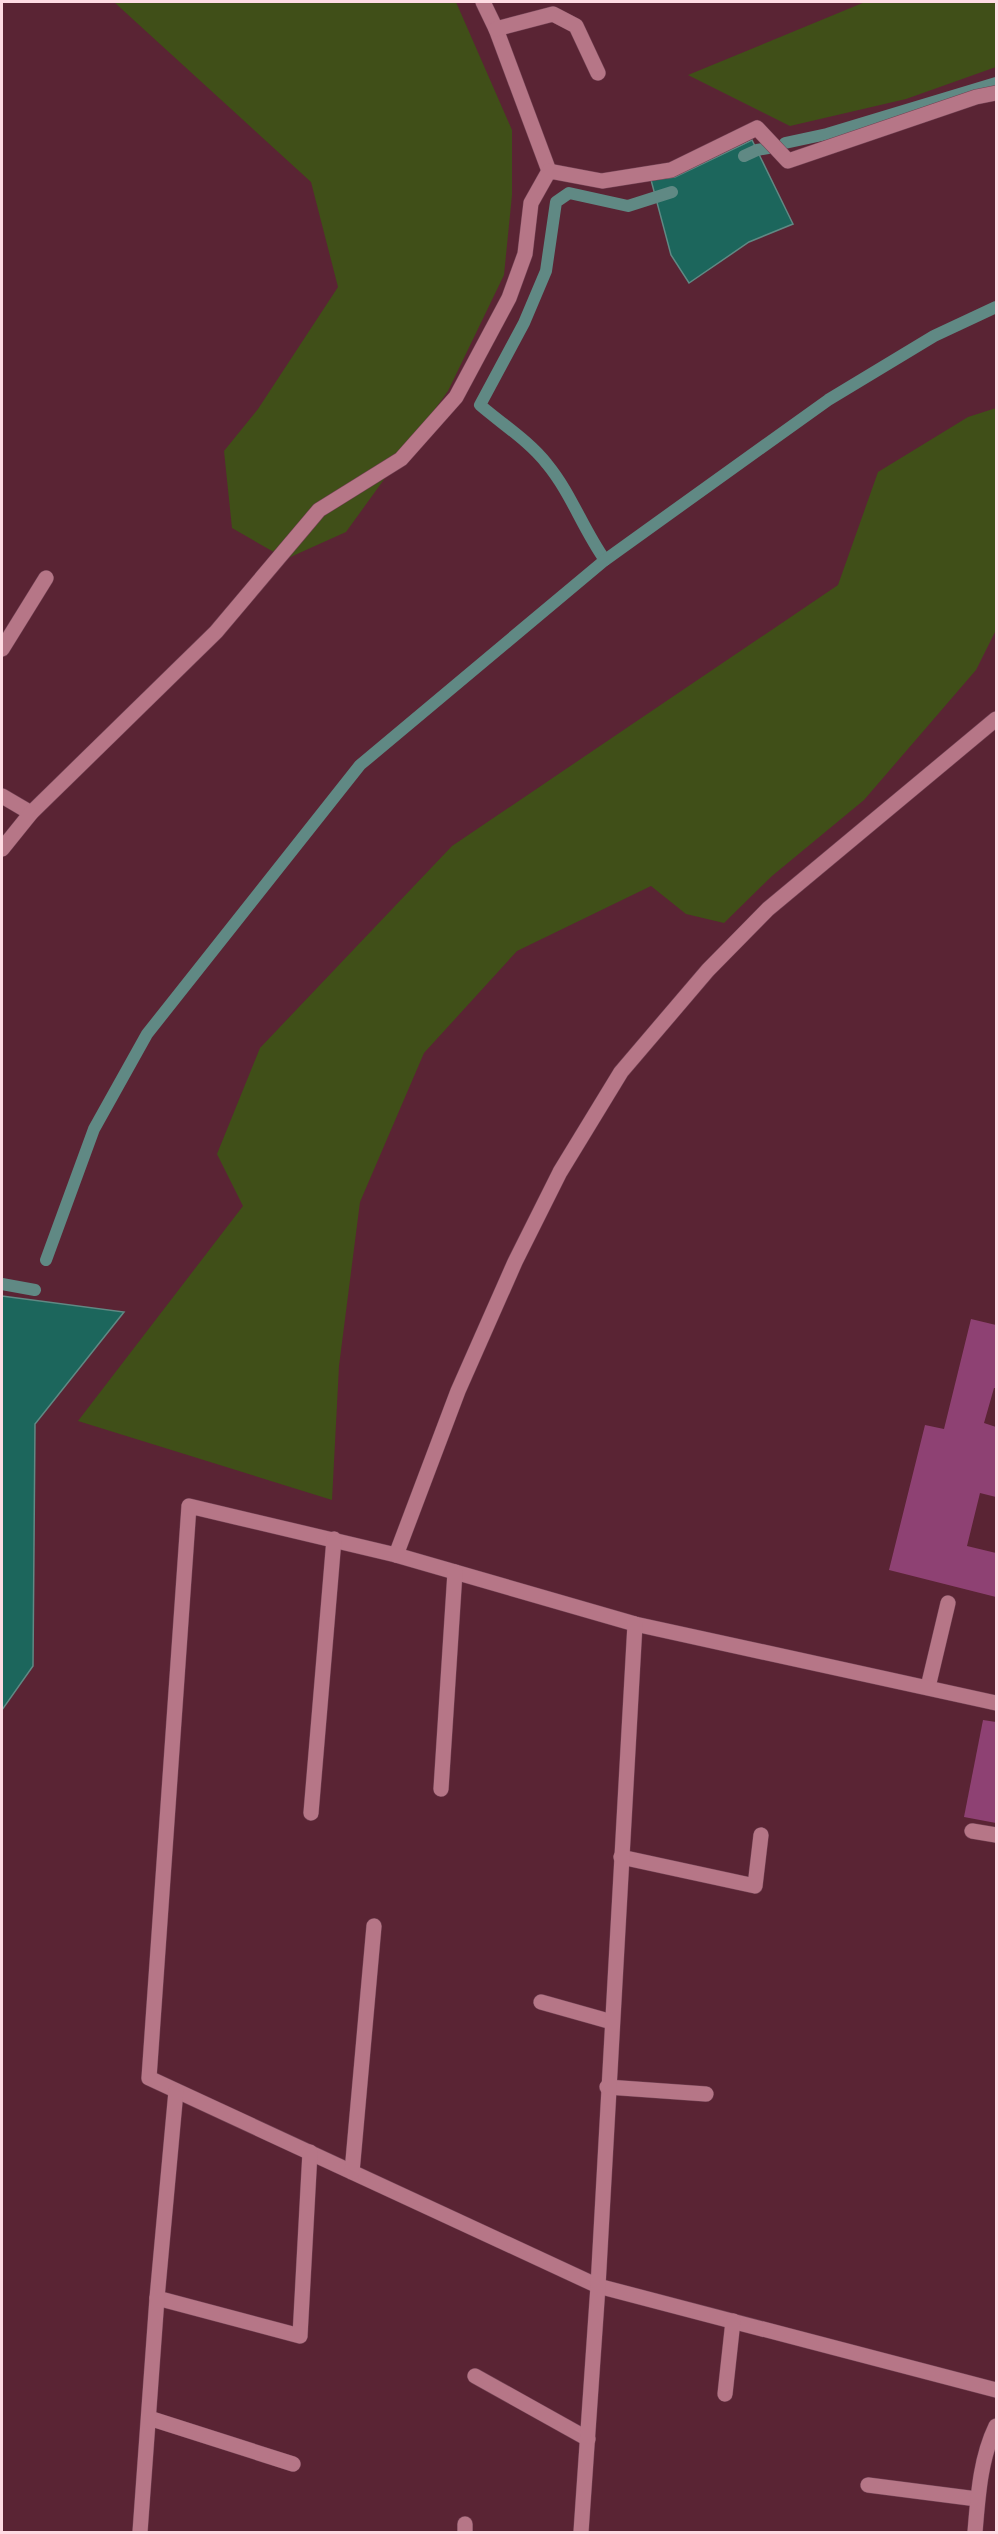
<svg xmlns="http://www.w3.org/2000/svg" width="998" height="2534" font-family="'Zilla Slab',serif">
<rect width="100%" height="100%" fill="#5a2434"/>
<!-- green -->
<g fill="#404f18">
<path d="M114 2H456L512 130V195L504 275 448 391 346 532 286 559 232 528 224 451 258 409 338 287 311 182Z"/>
<path d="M865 2H996V67L906 99 790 126 688 75Z"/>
<path d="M996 408V630L976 670 864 800 772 876 724 923 686 914 651 886 517 951 424 1053 360 1202 339 1366 332 1500 78 1421 243 1206 217 1154 260 1048 452 846 838 585 878 472 968 417Z"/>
</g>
<!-- water -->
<g fill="#1c665c" stroke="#608984" stroke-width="1.5">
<path d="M752 140 793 224 749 242 689 283 671 255 651 180 675 177Z"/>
<path d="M2 1296 124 1312 35 1424 33 1666 2 1710Z"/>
</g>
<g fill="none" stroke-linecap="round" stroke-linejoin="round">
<!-- stream -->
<g stroke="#608984" stroke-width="12">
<path d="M785 143 827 134 996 83"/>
<path d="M744 156 757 150 768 148"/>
<path d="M605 560C583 529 571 493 547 464 529 441 502 424 480 405L524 323 546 271 556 202 569 193 628 206 672 192"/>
<path d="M46 1260 94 1129 147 1034 360 765 605 560 828 400 934 336 996 307"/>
<path d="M2 1284 35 1290"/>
</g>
</g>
<!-- building -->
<g fill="#8e4173">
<path d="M971 1319 996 1325V1388H994L984 1423 996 1427V1497L980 1493 967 1546 996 1553V1597L889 1570 925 1425 944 1429Z"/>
<path d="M983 1720 996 1722V1823L964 1817Z"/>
</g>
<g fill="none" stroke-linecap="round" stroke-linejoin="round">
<defs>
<g id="minor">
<path d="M483 2 496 29 549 171"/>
<path d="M496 29 553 14 576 26 598 73"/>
<path d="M2 649 46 578"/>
<path d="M2 796 31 813"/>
<path d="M2 849 31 813 216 632 319 510 401 459 456 397 509 298 525 254 531 203 549 171 602 181 671 170 757 128 788 161 976 97 996 93"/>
<path d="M396 1555 458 1391 515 1262 560 1172 621 1072 708 970 768 909 996 719"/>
<path d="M928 1687 948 1603"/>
<path d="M996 1703 635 1624 396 1555 189 1506 149 2078 598 2286 996 2390"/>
<path d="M441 1789 455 1572"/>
<path d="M311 1813 334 1539"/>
<path d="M972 1831 996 1835"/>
<path d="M621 1857 755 1886 761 1835"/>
<path d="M541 2002 612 2022"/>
<path d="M607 2087 706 2094"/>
<path d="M352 2172 374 1926"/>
<path d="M157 2298 300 2336 310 2152"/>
<path d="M475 2376 588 2439"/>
<path d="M725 2394 733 2321"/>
<path d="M149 2418 293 2464"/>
<path d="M868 2485 977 2499"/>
<path d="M140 2532 157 2298 176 2091"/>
<path d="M465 2532V2524"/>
<path d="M581 2532 598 2286 635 1624"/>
<path d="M975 2532C978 2497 980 2459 996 2426"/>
</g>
</defs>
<!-- minor casing -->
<use href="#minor" stroke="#734354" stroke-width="16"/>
<!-- minor -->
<use href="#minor" stroke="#b67687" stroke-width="15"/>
</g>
<!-- border -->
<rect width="998" height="2534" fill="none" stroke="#fedbe3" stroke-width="6"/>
</svg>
